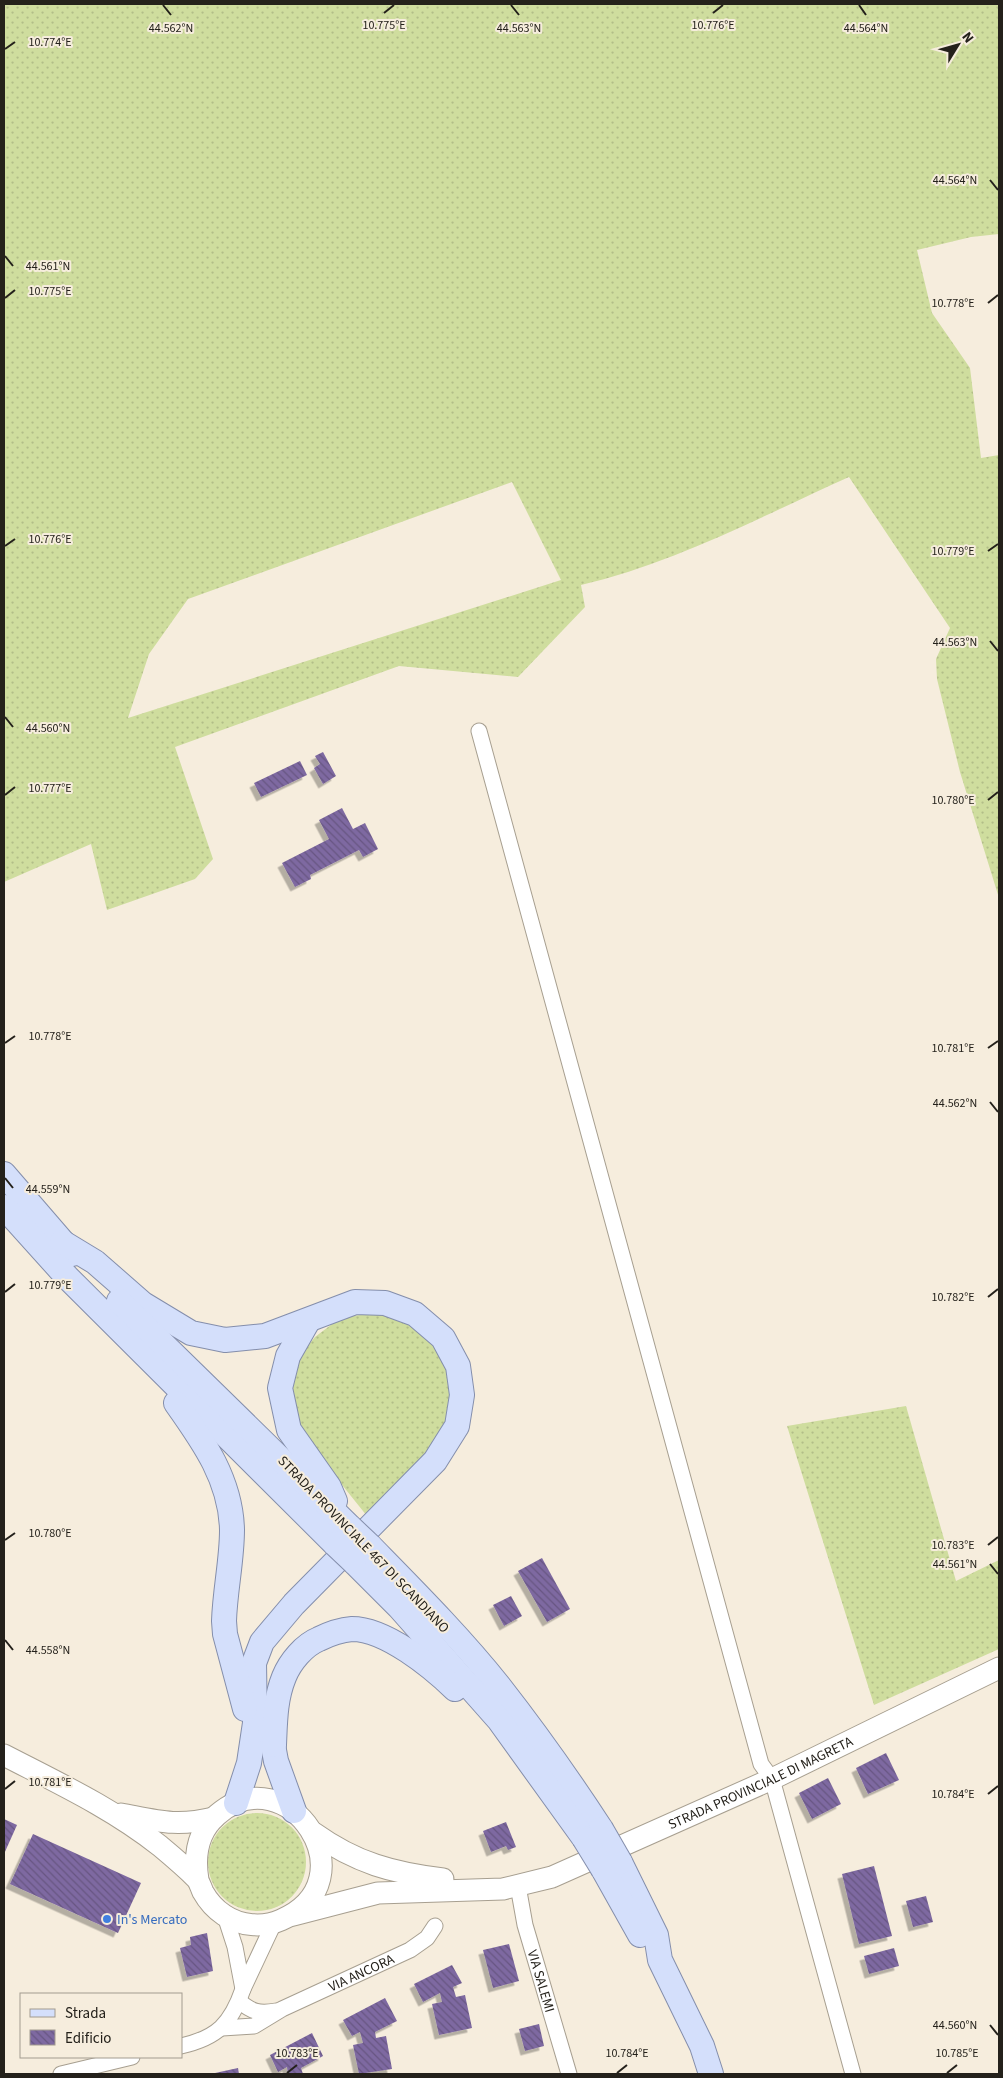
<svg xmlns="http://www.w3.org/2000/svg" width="1003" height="2078" font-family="'Source Sans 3',sans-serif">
<defs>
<pattern id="grass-dots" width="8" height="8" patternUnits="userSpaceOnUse" patternTransform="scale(1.25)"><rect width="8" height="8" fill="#cfdd9e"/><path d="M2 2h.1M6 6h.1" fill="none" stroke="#b2bd88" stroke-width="1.8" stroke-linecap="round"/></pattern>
<pattern id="building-back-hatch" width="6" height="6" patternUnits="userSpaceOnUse" patternTransform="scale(1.25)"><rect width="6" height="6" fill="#7e69a1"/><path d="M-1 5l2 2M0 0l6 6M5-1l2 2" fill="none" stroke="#675682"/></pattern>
<filter id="shadow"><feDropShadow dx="-4.5" dy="4.5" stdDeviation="0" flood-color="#0004"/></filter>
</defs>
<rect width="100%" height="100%" fill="#f6eddd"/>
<!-- grass -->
<g fill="url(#grass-dots)" fill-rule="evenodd">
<path d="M4 4H999V234L971 237 917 250 932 313 970 368 981 458 999 455V898L960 772 937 679 936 659 950 628 849 477C762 516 675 563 581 585L585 607 518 677 399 666 175 747 213 859 195 879 107 910 91 844 4 882ZM512 482 561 580 128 718 149 654 188 599Z"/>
<path d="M373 1313 404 1319 429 1337 446 1365 450 1396 446 1425 426 1453 367 1516 294 1425 291 1390 295 1362 315 1337 340 1318Z"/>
<path d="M906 1406 956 1581 999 1560V1649L874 1705 787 1426Z"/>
<circle cx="257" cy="1862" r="49"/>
</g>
<!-- building -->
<g fill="url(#building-back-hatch)" filter="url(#shadow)">
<path d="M323 752 336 776 323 784 314 768 320 764 315 756Z"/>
<path d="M300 761 307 775 261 797 254 783Z"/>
<path d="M342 808 353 829 365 823 378 849 363 857 359 850 310 875 311 879 295 887 282 863 329 839 319 820Z"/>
<path d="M542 1558 570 1609 547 1622 518 1571Z"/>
<path d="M511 1596 522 1616 504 1626 493 1605Z"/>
<path d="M886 1753 899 1780 868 1794 856 1768Z"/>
<path d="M828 1778 841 1804 812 1819 799 1793Z"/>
<path d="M4 1819 17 1825 4 1854Z"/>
<path d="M506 1822 516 1847 508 1850 506 1846 491 1852 483 1831Z"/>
<path d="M33 1834 141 1883 118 1933 10 1884Z"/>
<path d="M874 1866 892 1936 859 1944 842 1874Z"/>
<path d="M926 1896 933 1922 913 1927 906 1901Z"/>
<path d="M207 1933 213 1971 187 1977 180 1948 191 1945 190 1937Z"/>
<path d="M509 1944 519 1981 493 1988 483 1950Z"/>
<path d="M894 1948 899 1966 869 1974 864 1956Z"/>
<path d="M452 1965 462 1983 453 1987 456 1997 465 1995 472 2028 439 2035 432 2004 442 2002 440 1993 423 2002 414 1984Z"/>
<path d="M385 1998 397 2021 375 2032 376 2038 386 2036 392 2069 359 2074 353 2045 363 2043 360 2032 352 2036 343 2020Z"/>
<path d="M539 2024 544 2046 525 2051 519 2029Z"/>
<path d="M312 2033 323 2056 301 2068 303 2074H288L287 2067 278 2072 270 2055Z"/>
<path d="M238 2068 239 2074H216L215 2073Z"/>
</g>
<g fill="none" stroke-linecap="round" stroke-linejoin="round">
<defs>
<g id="minor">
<path d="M479 731 761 1764 772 1779 853 2074"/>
<path id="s1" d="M518 1886 525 1925 569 2074"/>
<path d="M225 1916 235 1947 243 1989 274 1923"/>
<path d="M239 2001C252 2012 259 2014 276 2011"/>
<path id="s2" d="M222 2028 254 2026 282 2009 410 1950 427 1938 435 1926"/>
<path d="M181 2046C217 2038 231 2024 243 1989"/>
<path d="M61 2074 132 2057"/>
</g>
<g id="secondary">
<path d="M4 1755C58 1783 112 1808 160 1846 172 1856 186 1868 197 1879 200 1883 201 1888 203 1892 208 1901 215 1909 224 1915 240 1926 263 1928 281 1920 373 1881 288 1753 217 1815 197 1832 194 1856 198 1880"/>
<path d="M121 1814C158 1821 176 1827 214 1818"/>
<path d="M314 1833C356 1863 393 1873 443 1879"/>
<path id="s3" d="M293 1915 378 1893 503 1889 552 1877 772 1779 999 1668"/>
</g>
<g id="primary">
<path d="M4 1174 73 1254"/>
<path d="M4 1207 67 1277 335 1544"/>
<path d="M62 1242 95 1262 143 1304 191 1333 225 1340 265 1336 355 1302 385 1303 415 1314 443 1338 458 1366 462 1395 457 1426 435 1461 294 1604 262 1642 254 1663 255 1723 249 1763 236 1803"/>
<path d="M119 1301 351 1528"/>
<path d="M308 1321 288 1356 280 1388 289 1430 329 1487 335 1501"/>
<path d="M176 1403C203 1441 231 1480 232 1530 232 1560 225 1590 224 1621L225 1634 245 1709"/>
<path d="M370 1546C414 1591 460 1637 499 1686 535 1732 569 1780 601 1829"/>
<path d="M354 1562 399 1607 499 1720 584 1838"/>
<path d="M270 1729 276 1761 294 1811"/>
<path d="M274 1745C275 1722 275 1699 284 1677 290 1662 304 1645 319 1639 329 1634 340 1630 352 1629 386 1629 432 1667 455 1689"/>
<path d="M620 1862 656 1935 660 1960 702 2046 711 2074"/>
<path d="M603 1869 640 1935"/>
</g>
</defs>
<!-- minor casing -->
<use href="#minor" stroke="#a79f90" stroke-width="17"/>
<!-- secondary casing -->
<use href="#secondary" stroke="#a79f90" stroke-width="23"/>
<!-- primary casing -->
<use href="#primary" stroke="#848eab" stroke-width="26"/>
<!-- minor -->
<use href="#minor" stroke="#fff" stroke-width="15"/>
<!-- secondary -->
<use href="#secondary" stroke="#fff" stroke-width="21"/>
<!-- primary -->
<use href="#primary" stroke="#d4dffb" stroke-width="24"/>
<defs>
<g id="primary-bridge">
<path d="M351 1528 370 1546"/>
<path d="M335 1544 354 1562"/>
<path d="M601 1829 620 1862"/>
<path d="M584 1838 603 1869"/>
</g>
</defs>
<!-- primary-bridge casing -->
<use href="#primary-bridge" stroke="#848eab" stroke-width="26" stroke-linecap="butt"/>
<!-- primary-bridge -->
<use href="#primary-bridge" stroke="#d4dffb" stroke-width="24"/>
</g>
<!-- ticks -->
<path fill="none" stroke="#24211b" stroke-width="2" d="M163 5 171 15M511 5 519 15M859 5 866 15M384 13 394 5M713 13 723 5M5 49 15 42M990 180 998 190M5 256 13 266M5 298 15 290M988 303 998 295M5 546 15 539M988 551 998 544M990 641 998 651M5 717 13 727M5 795 15 787M988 800 998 792M5 1043 15 1036M988 1048 998 1041M990 1102 998 1112M5 1178 13 1188M5 1292 15 1284M988 1297 998 1289M5 1540 15 1533M988 1545 998 1537M990 1564 998 1574M5 1640 13 1650M5 1789 15 1781M988 1794 998 1786M990 2025 998 2035M287 2073 297 2065M617 2073 627 2065M947 2073 957 2065"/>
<!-- markers -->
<circle fill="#3f7fe0" stroke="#f6eddd" stroke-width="2" cx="107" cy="1919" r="5"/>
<g text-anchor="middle" stroke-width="4" stroke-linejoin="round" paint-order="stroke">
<!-- street labels -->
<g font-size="14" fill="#24211b" stroke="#f6eddd">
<text transform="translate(364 1544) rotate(46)" y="5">STRADA PROVINCIALE 467 DI SCANDIANO</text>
<text dy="5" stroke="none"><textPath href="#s3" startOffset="492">STRADA PROVINCIALE DI MAGRETA</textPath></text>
<text dy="5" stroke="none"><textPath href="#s2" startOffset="152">VIA ANCORA</textPath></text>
<text dy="5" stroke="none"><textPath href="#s1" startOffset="98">VIA SALEMI</textPath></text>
</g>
<!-- shop labels -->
<g font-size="14" fill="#366cbe" stroke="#f6eddd" text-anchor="start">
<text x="117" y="1924">In's Mercato</text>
</g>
</g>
<g font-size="12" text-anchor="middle" fill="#24211b" stroke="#f6eddd" stroke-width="4" stroke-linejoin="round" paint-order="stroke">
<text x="384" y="29">10.775°E</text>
<text x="713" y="29">10.776°E</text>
<text x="171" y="32">44.562°N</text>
<text x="519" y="32">44.563°N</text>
<text x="866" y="32">44.564°N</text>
<text x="50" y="46">10.774°E</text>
<text x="955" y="184">44.564°N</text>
<text x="48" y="270">44.561°N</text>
<text x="50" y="295">10.775°E</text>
<text x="953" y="307">10.778°E</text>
<text x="50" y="543">10.776°E</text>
<text x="953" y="555">10.779°E</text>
<text x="955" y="646">44.563°N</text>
<text x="48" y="732">44.560°N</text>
<text x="50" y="792">10.777°E</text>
<text x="953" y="804">10.780°E</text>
<text x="50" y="1040">10.778°E</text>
<text x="953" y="1052">10.781°E</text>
<text x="955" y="1107">44.562°N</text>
<text x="48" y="1193">44.559°N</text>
<text x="50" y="1289">10.779°E</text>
<text x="953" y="1301">10.782°E</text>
<text x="50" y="1537">10.780°E</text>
<text x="953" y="1549">10.783°E</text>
<text x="955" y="1568">44.561°N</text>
<text x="48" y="1654">44.558°N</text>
<text x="50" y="1786">10.781°E</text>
<text x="953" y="1798">10.784°E</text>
<text x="955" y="2029">44.560°N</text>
<text x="297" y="2057">10.783°E</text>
<text x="627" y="2057">10.784°E</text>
<text x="957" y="2057">10.785°E</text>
</g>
<!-- border -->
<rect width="1003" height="2078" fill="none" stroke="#24211b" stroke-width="10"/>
<!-- legend -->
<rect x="20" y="1993" width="162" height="65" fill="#f6eddd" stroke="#a29b8f"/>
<rect x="30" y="2009" width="25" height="8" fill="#d4dffb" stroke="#a29b8f"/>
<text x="65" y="2018" font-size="15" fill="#24211b">Strada</text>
<rect x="30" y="2030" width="25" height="15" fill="url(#building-back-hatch)" stroke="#a29b8f"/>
<text x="65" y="2043" font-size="15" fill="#24211b">Edificio</text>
<!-- north arrow -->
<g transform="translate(958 45) rotate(53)" stroke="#f6eddd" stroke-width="4" paint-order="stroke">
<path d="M0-4L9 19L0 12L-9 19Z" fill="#24211b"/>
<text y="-8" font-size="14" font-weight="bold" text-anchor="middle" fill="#24211b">N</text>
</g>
</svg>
